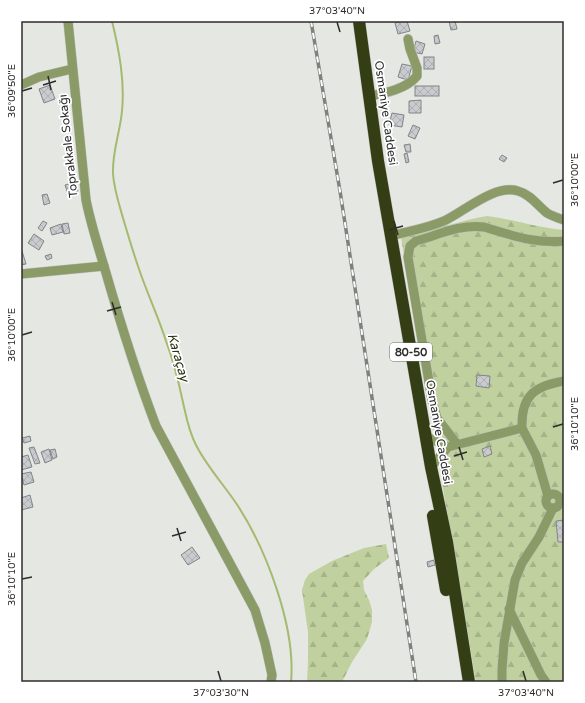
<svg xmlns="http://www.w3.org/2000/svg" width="585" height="703" font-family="'Varela Round',sans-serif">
<defs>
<pattern id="forest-firs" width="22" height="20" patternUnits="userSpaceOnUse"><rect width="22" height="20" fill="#c0d09e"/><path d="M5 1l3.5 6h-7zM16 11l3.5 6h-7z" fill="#a5b388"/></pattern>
<pattern id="building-cross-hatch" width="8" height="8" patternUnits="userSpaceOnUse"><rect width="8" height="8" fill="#c9cbcf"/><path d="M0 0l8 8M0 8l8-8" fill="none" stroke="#adafb2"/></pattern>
</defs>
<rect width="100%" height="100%" fill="#e5e7e2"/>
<!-- forest -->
<g fill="url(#forest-firs)">
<path d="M487 216C513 219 538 228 564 230V682H476L439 465 447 459 442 435 433 430 401 237 476 218Z"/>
<path d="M386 544 389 558 374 569 363 581 364 590 369 600 372 610V622L367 639 352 662 342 682H307L308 662V632L302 590 305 580 309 574 332 561 364 548Z"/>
</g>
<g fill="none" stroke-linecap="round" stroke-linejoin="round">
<!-- stream -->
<path stroke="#a4ba6e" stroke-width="2" d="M112 21C119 50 125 81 122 111 120 133 112 152 113 174 114 189 119 204 123 218 128 235 133 252 139 269 147 293 158 316 166 341 173 360 178 379 182 398 186 415 188 430 196 445 207 467 225 486 238 506 267 551 296 628 291 682"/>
</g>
<!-- building -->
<g fill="url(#building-cross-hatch)" stroke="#828588">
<path d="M402 21H407L410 31 398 34 395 23Z"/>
<path d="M449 21H455L457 29 451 30Z"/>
<path d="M438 35 440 43 435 44 434 36Z"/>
<path d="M416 41 425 44 422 54 413 52Z"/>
<rect x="424" y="57" width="10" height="12"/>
<path d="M402 64 412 66 408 80 398 77Z"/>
<path d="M50 85 55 99 44 103 39 89Z"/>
<rect x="415" y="86" width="24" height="10"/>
<path d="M421 100V113H409V101Z"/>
<path d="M392 113 404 115 402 127 389 125Z"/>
<path d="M413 125 420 128 415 139 408 136Z"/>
<path d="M410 144 411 152H406L404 145Z"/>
<path d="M407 153 409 162 406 163 404 154Z"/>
<path d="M502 155 507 158 504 162 499 159Z"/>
<path d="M75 182 78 191 68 194 65 185Z"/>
<path d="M47 194 50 203 44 205 42 195Z"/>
<path d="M43 221 47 223 42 231 38 228Z"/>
<path d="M68 223 70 233 64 234 62 224Z"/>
<path d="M61 224 63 232 52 235 50 228Z"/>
<path d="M34 234 44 241 39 250 28 243Z"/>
<path d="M21 251H22L26 264 21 265Z"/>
<path d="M51 254 52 258 47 260 45 256Z"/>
<path d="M477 375 490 376 489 388 476 386Z"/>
<path d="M30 436 31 441 24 443 22 438Z"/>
<path d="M490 446 492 454 484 457 482 449Z"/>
<path d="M34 447 40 463 35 464 29 448Z"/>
<path d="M49 449 52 460 45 463 41 452Z"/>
<path d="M55 449 57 457 53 459 50 450Z"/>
<path d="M28 455 32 467 21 470V457Z"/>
<path d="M31 472 34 482 24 485 21 474Z"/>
<path d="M30 495 33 507 21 510V498Z"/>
<path d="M564 520V542H558L556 521Z"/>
<path d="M192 547 200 558 188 565 181 555Z"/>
<path d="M434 560 435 565 428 567 427 562Z"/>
</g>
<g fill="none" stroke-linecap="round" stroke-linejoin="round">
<defs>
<g id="minor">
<path d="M68 21 86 200C91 225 99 249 106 273 121 325 137 376 156 426L255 610 265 643 272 675 271 682"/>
<path d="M21 85 39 77 72 69"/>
<path d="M370 96C386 93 406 89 417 76V68L410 49 408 39"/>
<path d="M390 236C409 231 429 228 446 220 466 210 495 184 518 191 530 194 538 206 547 213 552 216 558 218 564 220"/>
<path d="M21 274 104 266"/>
<path d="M522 428 536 455 548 496"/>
<path d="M425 436 448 447 431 467"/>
<path d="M457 444 437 418 432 400 408 257 410 246 416 241 423 239C442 233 463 224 484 227 512 235 534 244 564 241"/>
<path d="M448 447 522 428C521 396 534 386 564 381"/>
<circle cx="553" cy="501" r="7"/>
<path d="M509 609 541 675 546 682"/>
<path d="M502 682V670L504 643 515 580 522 563 539 537 553 508"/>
</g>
<g id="highway">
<path d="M359 21 378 161 431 467 447 542 469 682"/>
<path d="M433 516 446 590"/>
</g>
</defs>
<!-- minor casing -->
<use href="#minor" stroke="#c0c2bd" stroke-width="10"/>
<!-- highway casing -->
<use href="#highway" stroke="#c0c2bd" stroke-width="13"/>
<!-- minor -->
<use href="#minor" stroke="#8b9b68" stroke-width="9"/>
<!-- highway -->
<use href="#highway" stroke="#333e14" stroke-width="12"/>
<defs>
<path id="rail" d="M311 21 340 191 416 682"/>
</defs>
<!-- rail casing -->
<use href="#rail" stroke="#7f817d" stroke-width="3.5"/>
<!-- rail -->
<use href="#rail" stroke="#fff" stroke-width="2" stroke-dasharray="6" stroke-linecap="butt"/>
</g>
<!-- ticks -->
<path fill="none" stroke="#2c2d2b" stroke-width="1.5" d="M337 22 340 32M48 76 51 90M43 85 56 81M22 91 32 88M553 183 563 180M394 221 398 235M389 230 403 226M112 302 116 315M107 311 121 307M22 335 32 332M553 427 563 424M459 447 463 460M454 456 467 452M177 528 181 541M172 536 186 532M22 579 32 577M218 671 221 681M523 671 526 681"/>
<g text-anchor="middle" stroke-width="3.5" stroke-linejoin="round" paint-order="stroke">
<!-- shield labels -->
<rect fill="#fff" stroke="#6b6c6b" stroke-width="1" x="390" y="343" width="42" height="18" rx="3"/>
<g font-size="11" font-weight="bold" fill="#2c2d2b">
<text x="411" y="356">80-50</text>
</g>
<!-- street labels -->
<g font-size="12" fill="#2c2d2b" stroke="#fff">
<text transform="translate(386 113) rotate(82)" y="4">Osmaniye Caddesi</text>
<text transform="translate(68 146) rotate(-96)" y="4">Toprakkale Sokağı</text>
<text transform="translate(439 432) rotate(80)" y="4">Osmaniye Caddesi</text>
</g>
<!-- water labels -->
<g font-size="13" font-style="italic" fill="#2b3413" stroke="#fff">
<text transform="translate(179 357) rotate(74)" y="5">Karaçay</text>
</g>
</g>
<!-- border -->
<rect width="585" height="703" fill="none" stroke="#ffffff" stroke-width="44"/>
<rect x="22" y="22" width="541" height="659" fill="none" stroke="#2c2d2b" stroke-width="1.5"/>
<g font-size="10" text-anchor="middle" fill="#2c2d2b">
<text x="337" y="14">37°03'40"N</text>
<text transform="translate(11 91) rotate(-90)" y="4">36°09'50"E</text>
<text transform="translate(574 180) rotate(-90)" y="4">36°10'00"E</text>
<text transform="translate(11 335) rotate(-90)" y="4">36°10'00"E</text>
<text transform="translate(574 424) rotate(-90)" y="4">36°10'10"E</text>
<text transform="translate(11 579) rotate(-90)" y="4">36°10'10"E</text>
<text x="221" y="696">37°03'30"N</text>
<text x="526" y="696">37°03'40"N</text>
</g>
</svg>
